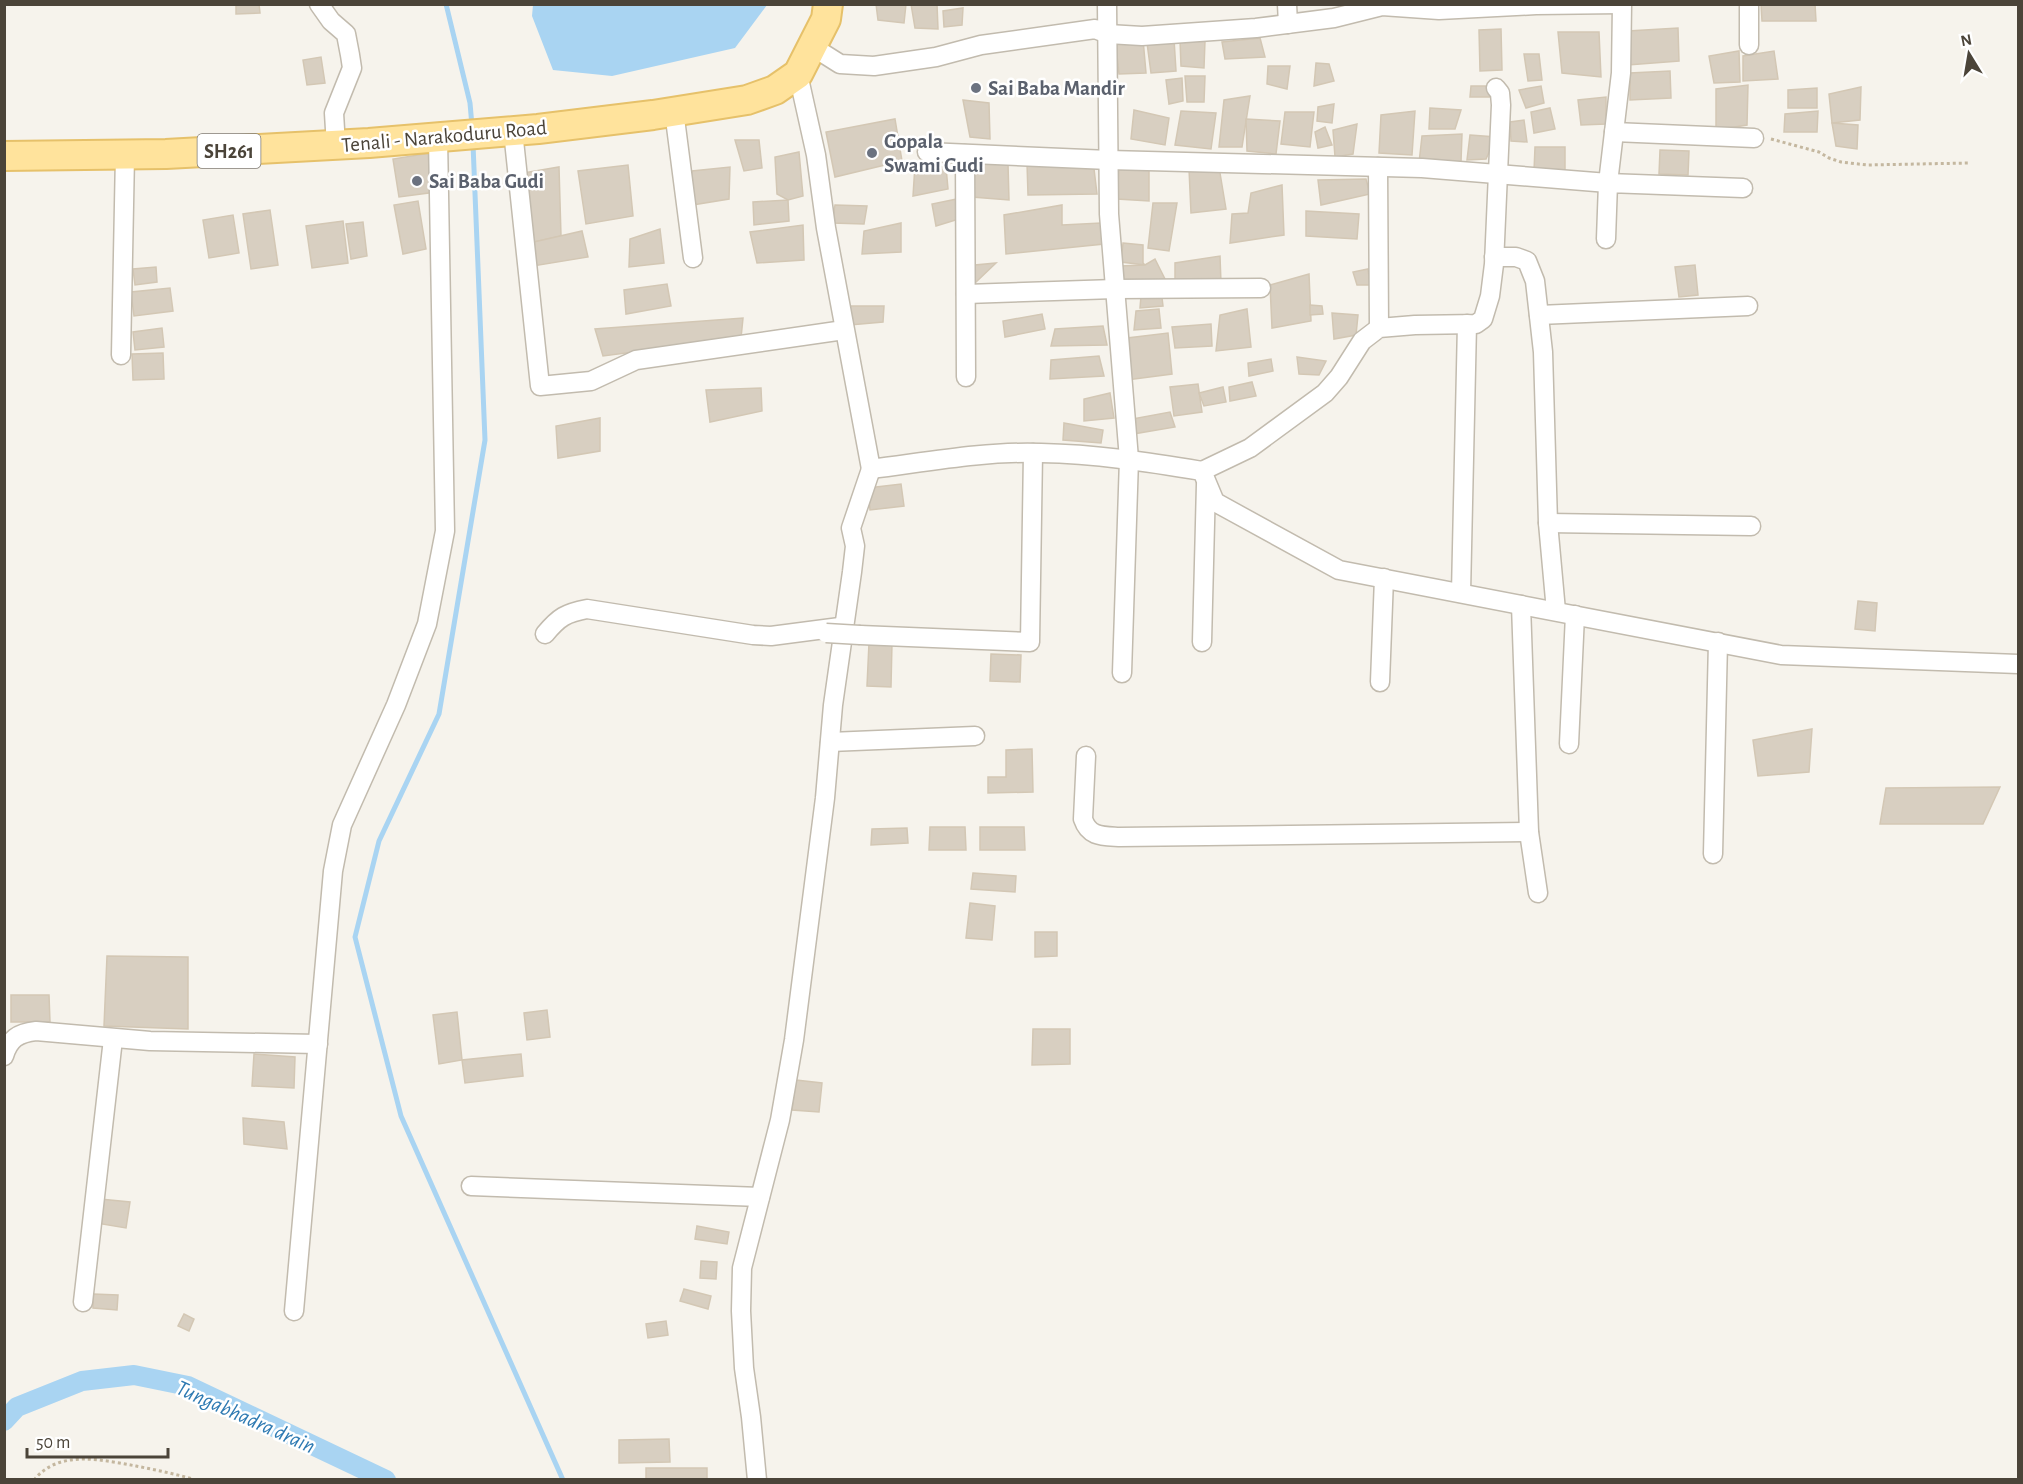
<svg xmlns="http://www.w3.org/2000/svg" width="2023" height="1484" font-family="'Alegreya Sans',sans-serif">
<rect width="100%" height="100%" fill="#f6f3ec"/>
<!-- water -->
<path fill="#a9d4f2" d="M533 5V4L767 5 735 48 612 76 553 70 532 16Z"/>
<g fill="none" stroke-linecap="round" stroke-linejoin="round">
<!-- stream -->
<g stroke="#a9d4f2" stroke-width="5">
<path d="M446 4 470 103 472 126"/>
<path d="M473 144 485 440 439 714 379 841 355 937 401 1116 563 1480"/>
</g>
<!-- canal -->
<path stroke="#a9d4f2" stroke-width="20" d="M4 1421 17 1407 82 1381 134 1375 188 1386 386 1480"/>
</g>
<!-- building -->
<g fill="#d8cfc1" stroke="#d3c7b4" stroke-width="1.5">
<path d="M236 4H259L260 13 236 14Z"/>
<path d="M876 4H906L904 23 878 20Z"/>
<path d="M911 4H937L938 29 915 28Z"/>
<path d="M1761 4H1815L1816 21H1762Z"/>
<path d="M963 8 962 25 944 27 943 11Z"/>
<path d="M1678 28 1679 61 1628 65V31Z"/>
<path d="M1501 29 1502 70 1480 71 1479 30Z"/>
<path d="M1558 32H1599L1601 77 1562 73Z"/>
<path d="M1115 37 1143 39 1146 73 1119 74Z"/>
<path d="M1260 38 1265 57 1225 59 1222 42Z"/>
<path d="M1174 39 1176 71 1151 73 1147 43Z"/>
<path d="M1180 40 1205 41 1204 68 1181 66Z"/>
<path d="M1739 51 1740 82 1714 83 1709 56Z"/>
<path d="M1774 51 1778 79 1743 81V56Z"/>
<path d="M1524 54H1539L1542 80 1528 81Z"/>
<path d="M321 57 325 83 307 85 303 60Z"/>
<path d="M1316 63 1329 64 1334 81 1314 86Z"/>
<path d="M1268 66H1290L1287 89 1267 84Z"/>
<path d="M1670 71 1671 98 1630 100V73Z"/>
<path d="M1185 76H1205L1204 102H1187Z"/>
<path d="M1182 78 1183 101 1169 104 1166 80Z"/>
<path d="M1748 85 1747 125 1716 130V89Z"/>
<path d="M1471 86H1491L1492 97H1470Z"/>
<path d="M1541 86 1544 103 1526 108 1519 90Z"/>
<path d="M1861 87 1860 120 1832 123 1829 94Z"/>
<path d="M1817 88V108H1788V90Z"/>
<path d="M1250 96 1242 147H1219L1224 100Z"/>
<path d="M1606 97V124L1581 125 1578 100Z"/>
<path d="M963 100 989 103 990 139 970 137Z"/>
<path d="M1334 104 1332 123 1317 121 1318 107Z"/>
<path d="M1430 108 1461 110 1455 129H1429Z"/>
<path d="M1550 108 1555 129 1534 133 1531 112Z"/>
<path d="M1134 110 1169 118 1165 145 1131 139Z"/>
<path d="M1181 111 1216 113 1211 149 1175 145Z"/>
<path d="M1415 111 1412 155 1379 153 1381 115Z"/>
<path d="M1818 111 1817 132H1784L1785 114Z"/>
<path d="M1285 112H1314L1310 147 1281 144Z"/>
<path d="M895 119 902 161 835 177 826 132Z"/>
<path d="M1246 119 1280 121 1276 154 1247 151Z"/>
<path d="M1524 120 1527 142 1511 141 1510 122Z"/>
<path d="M1832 123 1858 125 1857 149 1836 146Z"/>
<path d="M1357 124 1353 154 1335 157 1333 130Z"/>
<path d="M1325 127 1332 145 1318 148 1315 132Z"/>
<path d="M1462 134 1461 162 1419 163 1422 136Z"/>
<path d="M1470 135 1496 137 1486 159 1467 160Z"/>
<path d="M735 140H759L762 168 744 171Z"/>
<path d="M1535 147H1565V174L1534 171Z"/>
<path d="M1660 150 1689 151 1688 175 1659 174Z"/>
<path d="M799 152 803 196 788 200 777 194 775 157Z"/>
<path d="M430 153 436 192 399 197 393 159Z"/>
<path d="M973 160 1008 164 1009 200 972 197Z"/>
<path d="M1027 163 1094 169 1097 194 1028 195Z"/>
<path d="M628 165 633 216 586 224 578 171Z"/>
<path d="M915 165 946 167 948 189 913 196Z"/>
<path d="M559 167 561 236 525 244 517 174Z"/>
<path d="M730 167 729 199 686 206 692 171Z"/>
<path d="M1219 167 1226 209 1191 213 1189 169Z"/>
<path d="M1119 168 1149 170V201L1117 199Z"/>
<path d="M1366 179 1370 194 1321 205 1318 180Z"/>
<path d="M1282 185 1284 235 1230 243 1232 214 1248 213 1251 193Z"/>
<path d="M957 199 959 219 936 226 932 204Z"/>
<path d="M788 200 789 221 754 225 753 202Z"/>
<path d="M418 201 426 249 403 254 394 205Z"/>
<path d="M1153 203H1177L1169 251 1148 248Z"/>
<path d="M835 205 867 206 864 224 832 223Z"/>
<path d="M1062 205V225L1101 223 1104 244 1006 254 1004 215Z"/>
<path d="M270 210 278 265 251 269 243 214Z"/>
<path d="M1306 211 1359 214 1357 239 1306 236Z"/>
<path d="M233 215 239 253 209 258 203 220Z"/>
<path d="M343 221 348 263 312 268 306 226Z"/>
<path d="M363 222 367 256 351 259 346 224Z"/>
<path d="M901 223V252L862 254 864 231Z"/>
<path d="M803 225 804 260 757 263 750 232Z"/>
<path d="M660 229 664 263 629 267 630 239Z"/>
<path d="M582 231 588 257 527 267 525 244Z"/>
<path d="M1123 243 1143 245V263L1145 265 1121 262Z"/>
<path d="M1220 256 1221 283H1175V263Z"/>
<path d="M1155 259 1165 279 1141 285 1119 280 1120 266 1145 265Z"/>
<path d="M996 263 974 284 975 265Z"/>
<path d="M1695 265 1698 295 1679 297 1675 267Z"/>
<path d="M156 267 157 282 135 285 133 269Z"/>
<path d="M1368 269 1370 285H1357L1353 272Z"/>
<path d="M1309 274 1311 321 1272 328 1270 285Z"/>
<path d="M667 284 671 306 626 314 624 290Z"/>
<path d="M170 288 173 311 134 316 131 292Z"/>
<path d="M1141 296 1162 298 1163 306 1140 308Z"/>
<path d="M1310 305 1322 306 1323 314 1310 315Z"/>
<path d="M848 306H884L883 322 850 325Z"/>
<path d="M1159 309 1161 328 1134 330 1136 311Z"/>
<path d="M1247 309 1251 347 1216 351 1220 315Z"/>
<path d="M1332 313 1358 315 1356 335 1334 339Z"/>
<path d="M1042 314 1045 329 1005 337 1003 321Z"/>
<path d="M743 318 741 338 603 356 595 329Z"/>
<path d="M1211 324 1212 346 1175 348 1172 327Z"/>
<path d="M1103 326 1107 345 1051 346 1055 329Z"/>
<path d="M162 328 164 347 135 350 133 332Z"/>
<path d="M1168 333 1172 374 1127 380 1119 339Z"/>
<path d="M163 353 164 379 133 380 132 354Z"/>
<path d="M1099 356 1104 376 1050 379 1051 360Z"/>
<path d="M1297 357 1326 361 1319 375 1299 374Z"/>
<path d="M1271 359 1273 371 1249 376 1248 363Z"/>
<path d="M1252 382 1256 396 1230 401 1229 387Z"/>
<path d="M1198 384 1202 412 1174 416 1170 387Z"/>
<path d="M1223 387 1226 402 1204 406 1199 393Z"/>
<path d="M761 388 762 411 710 422 706 390Z"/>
<path d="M1110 393 1114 418 1084 421V399Z"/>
<path d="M1170 412 1175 427 1133 434 1132 419Z"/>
<path d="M600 418V451L558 458 556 426Z"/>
<path d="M1064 423 1103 430 1101 443 1063 440Z"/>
<path d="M901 484 904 506 870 510 868 488Z"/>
<path d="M1858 601 1877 603 1875 631 1855 629Z"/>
<path d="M869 643H892L891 687 867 686Z"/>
<path d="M991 654 1021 655 1020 682 990 681Z"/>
<path d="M1812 729 1809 772 1758 776 1753 740Z"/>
<path d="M1032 749 1033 792 988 793V777H1006V750Z"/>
<path d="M2000 787 1983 824H1880L1886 788Z"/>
<path d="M930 827H965L966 850H929Z"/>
<path d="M980 827H1024L1025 850H980Z"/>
<path d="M907 828 908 843 871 845 872 829Z"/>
<path d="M973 873 1016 876 1015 892 971 889Z"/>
<path d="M970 903 995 906 992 940 966 938Z"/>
<path d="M1035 932H1057V956L1035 957Z"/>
<path d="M107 956 188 957V1029L104 1026Z"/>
<path d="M11 995H49L50 1022H11Z"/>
<path d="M547 1010 550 1037 527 1040 524 1013Z"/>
<path d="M457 1012 462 1060 439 1064 433 1015Z"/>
<path d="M1033 1029H1070V1064L1032 1065Z"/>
<path d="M254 1054 295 1057 294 1088 252 1086Z"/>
<path d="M521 1054 523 1076 465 1083 462 1060Z"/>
<path d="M796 1080 822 1083 819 1112 792 1110Z"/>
<path d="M243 1118 284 1122 287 1149 244 1144Z"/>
<path d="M100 1199 130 1202 126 1228 96 1223Z"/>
<path d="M697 1226 729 1232 727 1244 695 1239Z"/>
<path d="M701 1261 717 1262 716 1279 700 1278Z"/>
<path d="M684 1289 711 1296 708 1309 680 1301Z"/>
<path d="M93 1294 118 1295 117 1310 93 1308Z"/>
<path d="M184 1314 194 1319 189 1331 178 1326Z"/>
<path d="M666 1321 668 1335 648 1338 646 1324Z"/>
<path d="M669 1439 670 1462 619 1463V1440Z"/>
<rect x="646" y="1468" width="61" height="12"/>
</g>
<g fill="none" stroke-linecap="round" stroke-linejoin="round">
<defs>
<g id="minor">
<path d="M319 4 331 21 346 34 350 55 352 68 334 113 336 146"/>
<path d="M1107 4 1109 214 1129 459 1122 673"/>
<path d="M1287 4 1288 24"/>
<path d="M1749 4V45"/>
<path d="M813 47 840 64 874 66 936 57 981 45 1095 29 1108 34 1142 36 1256 28 1334 18 1382 6 1439 10 1536 5 1622 4"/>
<path d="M798 74 816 155 826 228 871 469C927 462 984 451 1041 453 1095 454 1148 462 1202 471L1215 502 1339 570 1781 655 2018 664"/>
<path d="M674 111 693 258"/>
<path d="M513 131 540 386 591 381 636 360 844 330"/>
<path d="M1614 132 1754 138"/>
<path d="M927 152 1109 160 1422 168 1608 183 1621 73 1622 5"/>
<path d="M965 154 966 377"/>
<path d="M1378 167 1379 328"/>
<path d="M1606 239 1608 183 1743 188"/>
<path d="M1494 257H1516L1527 261 1535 281 1543 352 1548 523 1556 611"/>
<path d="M966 294 1115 289 1261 288"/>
<path d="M1539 315 1748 306"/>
<path d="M121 355 125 155"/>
<path d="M1202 471 1250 448 1325 393 1339 377 1362 341 1379 328 1415 325 1476 324 1483 319 1490 296 1494 264 1501 105 1500 93 1496 88"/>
<path d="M1548 523 1751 526"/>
<path d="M1461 593 1467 324"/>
<path d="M1521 605 1529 832 1538 893"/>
<path d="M545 634C559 617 566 613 587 609L753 635 771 636 840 627"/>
<path d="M860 635 1030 642 1033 453"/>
<path d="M1202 642 1206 484"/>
<path d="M1380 682 1384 578"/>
<path d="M830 742 975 736"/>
<path d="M1569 744 1575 615"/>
<path d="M1086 756 1083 819C1089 837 1102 836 1119 837L1529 832"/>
<path d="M1713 854 1718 642"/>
<path d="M4 1056C9 1039 18 1033 36 1031L150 1041 318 1044"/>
<path d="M471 1186 760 1197"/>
<path d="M83 1302 113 1039"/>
<path d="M294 1311 333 871 342 825 396 705 427 624 445 531 438 138"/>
<path d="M757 1480 751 1417 744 1368 741 1311 742 1268 780 1120 794 1040 825 798 833 705 852 572 855 546 851 528 871 469"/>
</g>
<path id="primary" d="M4 156 166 154 369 143 538 129 653 115 747 100 775 90 798 74 826 19 828 4"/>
</defs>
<!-- minor casing -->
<use href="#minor" stroke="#c2bbae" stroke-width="21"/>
<!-- primary casing -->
<use href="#primary" stroke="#e6c16a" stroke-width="32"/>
<!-- path -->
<g stroke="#c4b79f" stroke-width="3" stroke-dasharray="3 3" stroke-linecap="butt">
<path d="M1771 139 1819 152 1829 158 1841 162 1867 165 1969 163"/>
<path d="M34 1480C59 1449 102 1460 136 1466 156 1470 176 1474 196 1480"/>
</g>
<!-- minor -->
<use href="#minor" stroke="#fff" stroke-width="18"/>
<!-- primary -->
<use href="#primary" stroke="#ffe39c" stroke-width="28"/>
<defs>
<path id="minor-bridge" d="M826 633 860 635"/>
</defs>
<!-- minor-bridge casing -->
<use href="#minor-bridge" stroke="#c2bbae" stroke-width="21" stroke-linecap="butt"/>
<!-- minor-bridge -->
<use href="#minor-bridge" stroke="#fff" stroke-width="18"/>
</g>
<!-- markers -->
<g fill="#6b7280" stroke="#fff" stroke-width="2">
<circle cx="976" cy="88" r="6"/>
<circle cx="872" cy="153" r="6"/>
<circle cx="417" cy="181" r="6"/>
</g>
<g text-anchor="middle" stroke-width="5" stroke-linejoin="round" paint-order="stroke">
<!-- shield labels -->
<rect fill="#fff" stroke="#817c74" stroke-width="1.5" x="197.5" y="134" width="63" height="34" rx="4.5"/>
<g font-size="20" font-weight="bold" fill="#4b4439">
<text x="229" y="158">SH261</text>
</g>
<!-- worship labels -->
<g font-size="21" font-weight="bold" fill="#5b616d" stroke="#fff" text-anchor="start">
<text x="988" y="95">Sai Baba Mandir</text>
<text x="884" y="148">Gopala<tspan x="884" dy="24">Swami Gudi</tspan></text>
<text x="429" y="188">Sai Baba Gudi</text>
</g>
<!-- street labels -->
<g font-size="21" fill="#4b4439" stroke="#fff">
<text transform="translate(444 136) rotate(-5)" y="7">Tenali - Narakoduru Road</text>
</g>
<!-- water labels -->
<g font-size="22" font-style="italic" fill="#2e7ab2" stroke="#fff">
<text transform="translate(246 1416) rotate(24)" y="8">Tungabhadra drain</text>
</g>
</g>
<!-- border -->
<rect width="2023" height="1484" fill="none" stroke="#4b4439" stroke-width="12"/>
<!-- north arrow -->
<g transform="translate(1969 54) rotate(349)" stroke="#ffffff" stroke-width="4.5" paint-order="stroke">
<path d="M0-4.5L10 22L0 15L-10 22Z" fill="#4b4439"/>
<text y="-9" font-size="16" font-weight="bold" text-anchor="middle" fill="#4b4439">N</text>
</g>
<!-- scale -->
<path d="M27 1448v9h141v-9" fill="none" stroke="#4b4439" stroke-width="3"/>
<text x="36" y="1448" font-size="18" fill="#4b4439" stroke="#ffffff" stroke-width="4.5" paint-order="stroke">50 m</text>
</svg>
